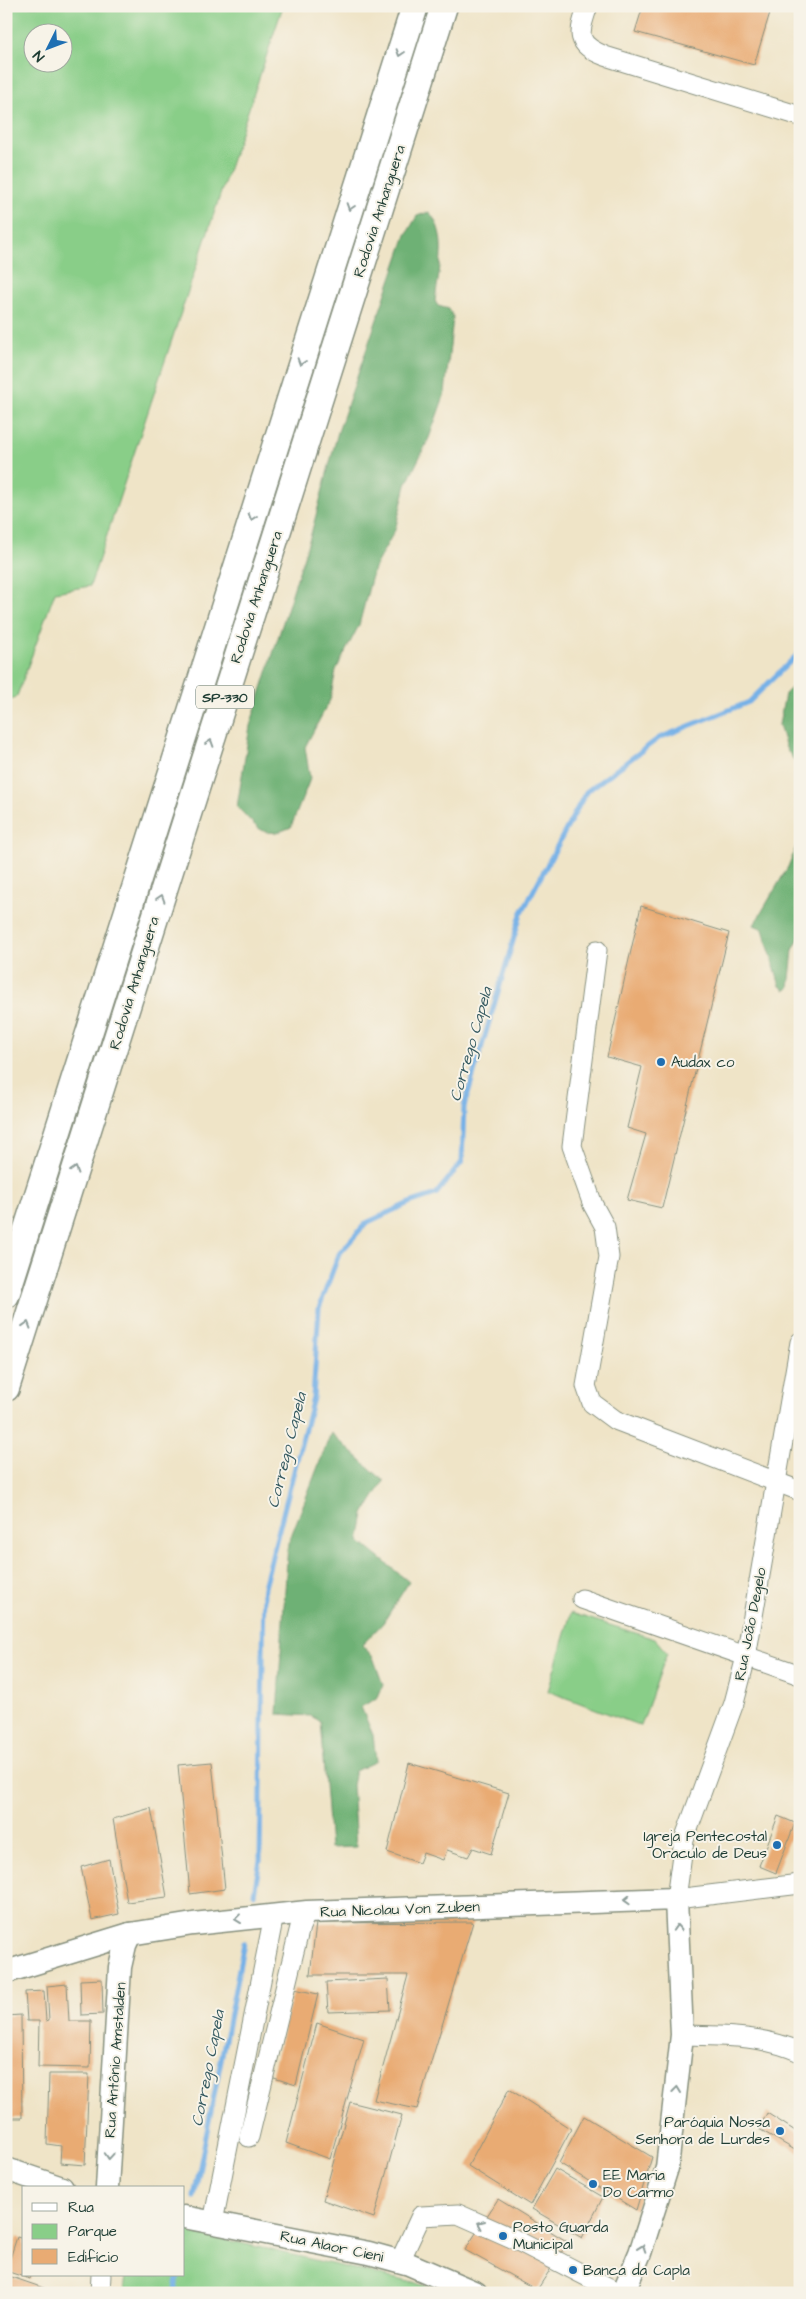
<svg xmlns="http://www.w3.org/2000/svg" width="806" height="2299" font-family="'Architects Daughter',sans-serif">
<rect width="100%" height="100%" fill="#f7f3e8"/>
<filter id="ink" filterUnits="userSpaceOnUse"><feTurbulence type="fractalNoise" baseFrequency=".02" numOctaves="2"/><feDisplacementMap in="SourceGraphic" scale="10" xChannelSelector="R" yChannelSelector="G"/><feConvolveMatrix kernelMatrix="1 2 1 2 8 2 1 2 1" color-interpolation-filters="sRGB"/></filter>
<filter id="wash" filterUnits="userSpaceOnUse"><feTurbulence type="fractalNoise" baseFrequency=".0096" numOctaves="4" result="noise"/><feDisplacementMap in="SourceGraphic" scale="20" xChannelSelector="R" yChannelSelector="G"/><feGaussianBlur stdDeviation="1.12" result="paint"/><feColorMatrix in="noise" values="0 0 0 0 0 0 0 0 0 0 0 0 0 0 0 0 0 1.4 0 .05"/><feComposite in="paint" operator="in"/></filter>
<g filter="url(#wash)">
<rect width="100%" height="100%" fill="#efe4c7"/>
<!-- green -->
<g fill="#89ce88" stroke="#54865e" fill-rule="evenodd">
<path d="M6 6H283L90 586 55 592 17 696 6 703ZM32 32H62V62H32Z"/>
<path d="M571 1613 655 1639 667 1653 641 1726 548 1691Z"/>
<path d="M184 2230 427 2286 442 2293H124L126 2275H184Z"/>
</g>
<!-- forest -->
<g fill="#6eb174" stroke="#467754">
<path d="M429 212C450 235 438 273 435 301L438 306 449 309 453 317 445 393 429 438 406 485 395 530 374 568 359 625 336 670 330 700 305 747 310 779 291 827C262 841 257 826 237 807L250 726 311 534 338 432 406 235 417 216Z"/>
<path d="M800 679V769L786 748 779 725 785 694Z"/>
<path d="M800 837V936L793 950 789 988 785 990 780 986 763 929 754 925 788 867Z"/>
<path d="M331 1433 384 1481 364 1514 359 1541 409 1582 383 1623 362 1645 373 1657 383 1685 378 1697 361 1707 373 1735 376 1761 355 1771 352 1785 356 1847 330 1848 320 1721 311 1716 277 1714 288 1544Z"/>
</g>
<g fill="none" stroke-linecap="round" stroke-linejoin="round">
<!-- stream -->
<g stroke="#76b1e7" stroke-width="5">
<path d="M254 1894 260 1860 264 1587 313 1398 319 1308 339 1254 366 1223 409 1203 436 1194 462 1162 464 1107 521 914 586 792 659 738 749 702 800 652"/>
<path d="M194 2197 244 1943"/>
<path d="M174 2293 178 2275"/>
</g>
</g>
<g id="blocks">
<!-- building -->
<g fill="#e9ab73">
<path d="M643 6H772L754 65 635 32Z"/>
<path d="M641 906 729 933 662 1208 627 1200 646 1134 627 1128 642 1067 607 1057Z"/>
<path d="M212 1762 225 1889 190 1894 178 1765Z"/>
<path d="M409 1763 509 1793 491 1854 473 1848 468 1857 447 1850 443 1860 423 1853 419 1863 387 1852Z"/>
<path d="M151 1808 167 1897 127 1902 113 1819Z"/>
<path d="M778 1816 795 1823 776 1873 759 1866Z"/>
<path d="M109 1859 119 1914 92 1920 81 1867Z"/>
<path d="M473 1922 417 2109 374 2100 408 1975H310L316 1923Z"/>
<path d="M102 1979 103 2014 81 2015 80 1980Z"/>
<path d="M388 1979 390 2010 328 2012 326 1982Z"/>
<path d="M67 1984 69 2021H91L90 2068 38 2067 39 2021H27L25 1992 44 1991 46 2021 49 2020 47 1986Z"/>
<path d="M294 1989 318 1994 296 2085 271 2077Z"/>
<path d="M21 2015 22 2118H6V2016Z"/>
<path d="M317 2023 364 2039 330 2159 286 2143Z"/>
<path d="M49 2074H89L85 2165 60 2163 61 2146 47 2144Z"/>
<path d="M509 2089 571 2129 530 2205 468 2166Z"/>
<path d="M350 2102 402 2115 374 2218 323 2200Z"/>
<path d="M767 2113 800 2134V2153L759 2129Z"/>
<path d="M584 2116 652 2157 636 2210 559 2163Z"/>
<path d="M555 2169 603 2197 582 2238 532 2209Z"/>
<path d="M498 2199 568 2242 537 2290 465 2250Z"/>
<path d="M17 2237 24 2239V2275H31L30 2279 6 2271Z"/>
<path d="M6 2275 55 2292V2293H6Z"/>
</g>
</g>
</g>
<g filter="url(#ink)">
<use href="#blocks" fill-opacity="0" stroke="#87907e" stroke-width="1"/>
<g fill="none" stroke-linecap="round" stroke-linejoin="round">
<defs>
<g id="minor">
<path d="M588 6C578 34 575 44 605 56L800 116"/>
<path d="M597 950 572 1146 593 1205 605 1227 609 1257 586 1386 592 1403 615 1420 800 1491"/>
<path d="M800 1342 746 1657 734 1703 684 1840 676 1899 800 1884"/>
<path d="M582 1599 800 1675"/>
<path d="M682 2035C722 2036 762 2035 800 2052"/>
<path d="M249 2137 300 1927 307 1912"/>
<path d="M213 2222 274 1915"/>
<path d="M400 2261 421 2216 458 2214 512 2238 619 2293"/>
<path d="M100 2293 101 2275"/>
</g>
<g id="major">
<path d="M6 1972 130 1934 193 1924 307 1912 676 1899 682 2035 667 2168 640 2253 623 2293"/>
<path d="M6 2169 62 2188"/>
<path d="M107 2188 120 1967 125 1945 130 1934"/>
<path d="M184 2217 369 2253 409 2264 476 2293"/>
</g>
<g id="highway">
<path d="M6 1295 415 6"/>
<path d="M6 1388 444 6"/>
</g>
</defs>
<!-- minor casing -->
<use href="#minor" stroke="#87907e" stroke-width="21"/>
<!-- major casing -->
<use href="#major" stroke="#87907e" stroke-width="25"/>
<!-- highway casing -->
<use href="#highway" stroke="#87907e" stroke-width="29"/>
<!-- minor -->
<use href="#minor" stroke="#fff" stroke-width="19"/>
<!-- major -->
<use href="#major" stroke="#fff" stroke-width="22"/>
<!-- highway -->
<use href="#highway" stroke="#fff" stroke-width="26"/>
</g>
<!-- one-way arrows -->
<defs><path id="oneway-chevron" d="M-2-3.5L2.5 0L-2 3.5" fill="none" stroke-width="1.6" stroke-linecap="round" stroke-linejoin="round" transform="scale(1.25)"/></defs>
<g stroke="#8f9e9a">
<use href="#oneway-chevron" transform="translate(400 53) rotate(108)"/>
<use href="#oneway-chevron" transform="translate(350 207) rotate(108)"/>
<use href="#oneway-chevron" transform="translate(301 362) rotate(108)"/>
<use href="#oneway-chevron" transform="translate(252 517) rotate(108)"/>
<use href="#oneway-chevron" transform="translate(210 743) rotate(-72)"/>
<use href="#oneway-chevron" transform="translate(161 898) rotate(-72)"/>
<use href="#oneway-chevron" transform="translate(75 1170) rotate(-73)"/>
<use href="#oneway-chevron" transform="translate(27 1325) rotate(-73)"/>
<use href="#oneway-chevron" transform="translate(627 1900) rotate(178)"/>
<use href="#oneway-chevron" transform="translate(238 1919) rotate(173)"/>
<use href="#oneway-chevron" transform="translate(677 1928) rotate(-93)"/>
<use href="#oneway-chevron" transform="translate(677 2090) rotate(-83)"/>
<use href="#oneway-chevron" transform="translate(109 2156) rotate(94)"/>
<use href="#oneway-chevron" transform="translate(481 2224) rotate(-156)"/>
<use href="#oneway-chevron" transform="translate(642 2248) rotate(-71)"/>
</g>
</g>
<!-- markers -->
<g fill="#1f6fb2" stroke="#f7f3e8" stroke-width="2">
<circle cx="661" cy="1062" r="5"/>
<circle cx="777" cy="1845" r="5"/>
<circle cx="780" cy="2131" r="5"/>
<circle cx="593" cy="2184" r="5"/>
<circle cx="503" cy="2236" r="5"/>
<circle cx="573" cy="2270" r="5"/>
</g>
<g text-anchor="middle" stroke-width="4" stroke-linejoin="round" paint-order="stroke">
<!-- shield labels -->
<rect fill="#f7f3e8" stroke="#60746a" stroke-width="1" x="196" y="685.5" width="58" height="23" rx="4"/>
<g font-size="14" font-weight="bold" fill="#1f3d34">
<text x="225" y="702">SP-330</text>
</g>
<!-- street labels -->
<g font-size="15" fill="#1f3d34" stroke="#f7f3e8">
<text transform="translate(379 211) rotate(-72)" y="5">Rodovia Anhanguera</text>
<text transform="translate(256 597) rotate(-72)" y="5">Rodovia Anhanguera</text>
<text transform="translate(134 983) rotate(-73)" y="5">Rodovia Anhanguera</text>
<text transform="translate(750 1624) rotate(-79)" y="5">Rua João Degelo</text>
<text transform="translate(400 1909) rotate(-2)" y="5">Rua Nicolau Von Zuben</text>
<text transform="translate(115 2060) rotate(-86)" y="5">Rua Antônio Amstalden</text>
<text transform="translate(332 2246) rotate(12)" y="5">Rua Alaor Cieni</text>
</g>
<!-- poi labels -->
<g font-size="15" fill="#1f3d34" stroke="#f7f3e8" text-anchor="start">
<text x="671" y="1067">Audax co</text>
<text x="767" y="1841" text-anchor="end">Igreja Pentecostal<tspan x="767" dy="17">Oraculo de Deus</tspan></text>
<text x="770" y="2127" text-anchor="end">Paróquia Nossa<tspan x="770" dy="17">Senhora de Lurdes</tspan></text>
<text x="603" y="2180">EE Maria<tspan x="603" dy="17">Do Carmo</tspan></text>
<text x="513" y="2232">Posto Guarda<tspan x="513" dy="17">Municipal</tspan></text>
<text x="583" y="2275">Banca da Capla</text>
</g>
<!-- water labels -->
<g font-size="16" font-style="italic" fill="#355a61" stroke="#f7f3e8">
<text transform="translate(470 1044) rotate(-74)" y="6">Corrego Capela</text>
<text transform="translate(286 1450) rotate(-76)" y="6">Corrego Capela</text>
<text transform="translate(207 2068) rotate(-79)" y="6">Corrego Capela</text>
</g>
</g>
<!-- margin -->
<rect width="806" height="2299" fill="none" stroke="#f7f3e8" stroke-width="25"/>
<!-- legend -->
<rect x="22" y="2186" width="162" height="90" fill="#f7f3e8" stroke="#a1aaa0"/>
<rect x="32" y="2203" width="25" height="8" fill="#ffffff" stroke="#a1aaa0"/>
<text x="68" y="2212" font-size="15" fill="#1f3d34">Rua</text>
<rect x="32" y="2224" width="25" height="15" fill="#89ce88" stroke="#a1aaa0"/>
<text x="68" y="2236" font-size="15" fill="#1f3d34">Parque</text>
<rect x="32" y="2249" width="25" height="15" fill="#e9ab73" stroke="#a1aaa0"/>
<text x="68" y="2262" font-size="15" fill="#1f3d34">Edifício</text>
<!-- north arrow -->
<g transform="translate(48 48) rotate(228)"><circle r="24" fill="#f7f3e8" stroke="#a1aaa0"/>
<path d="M0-4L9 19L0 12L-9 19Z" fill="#1f6fb2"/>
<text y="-8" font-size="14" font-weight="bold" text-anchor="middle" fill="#1f3d34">N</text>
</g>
</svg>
